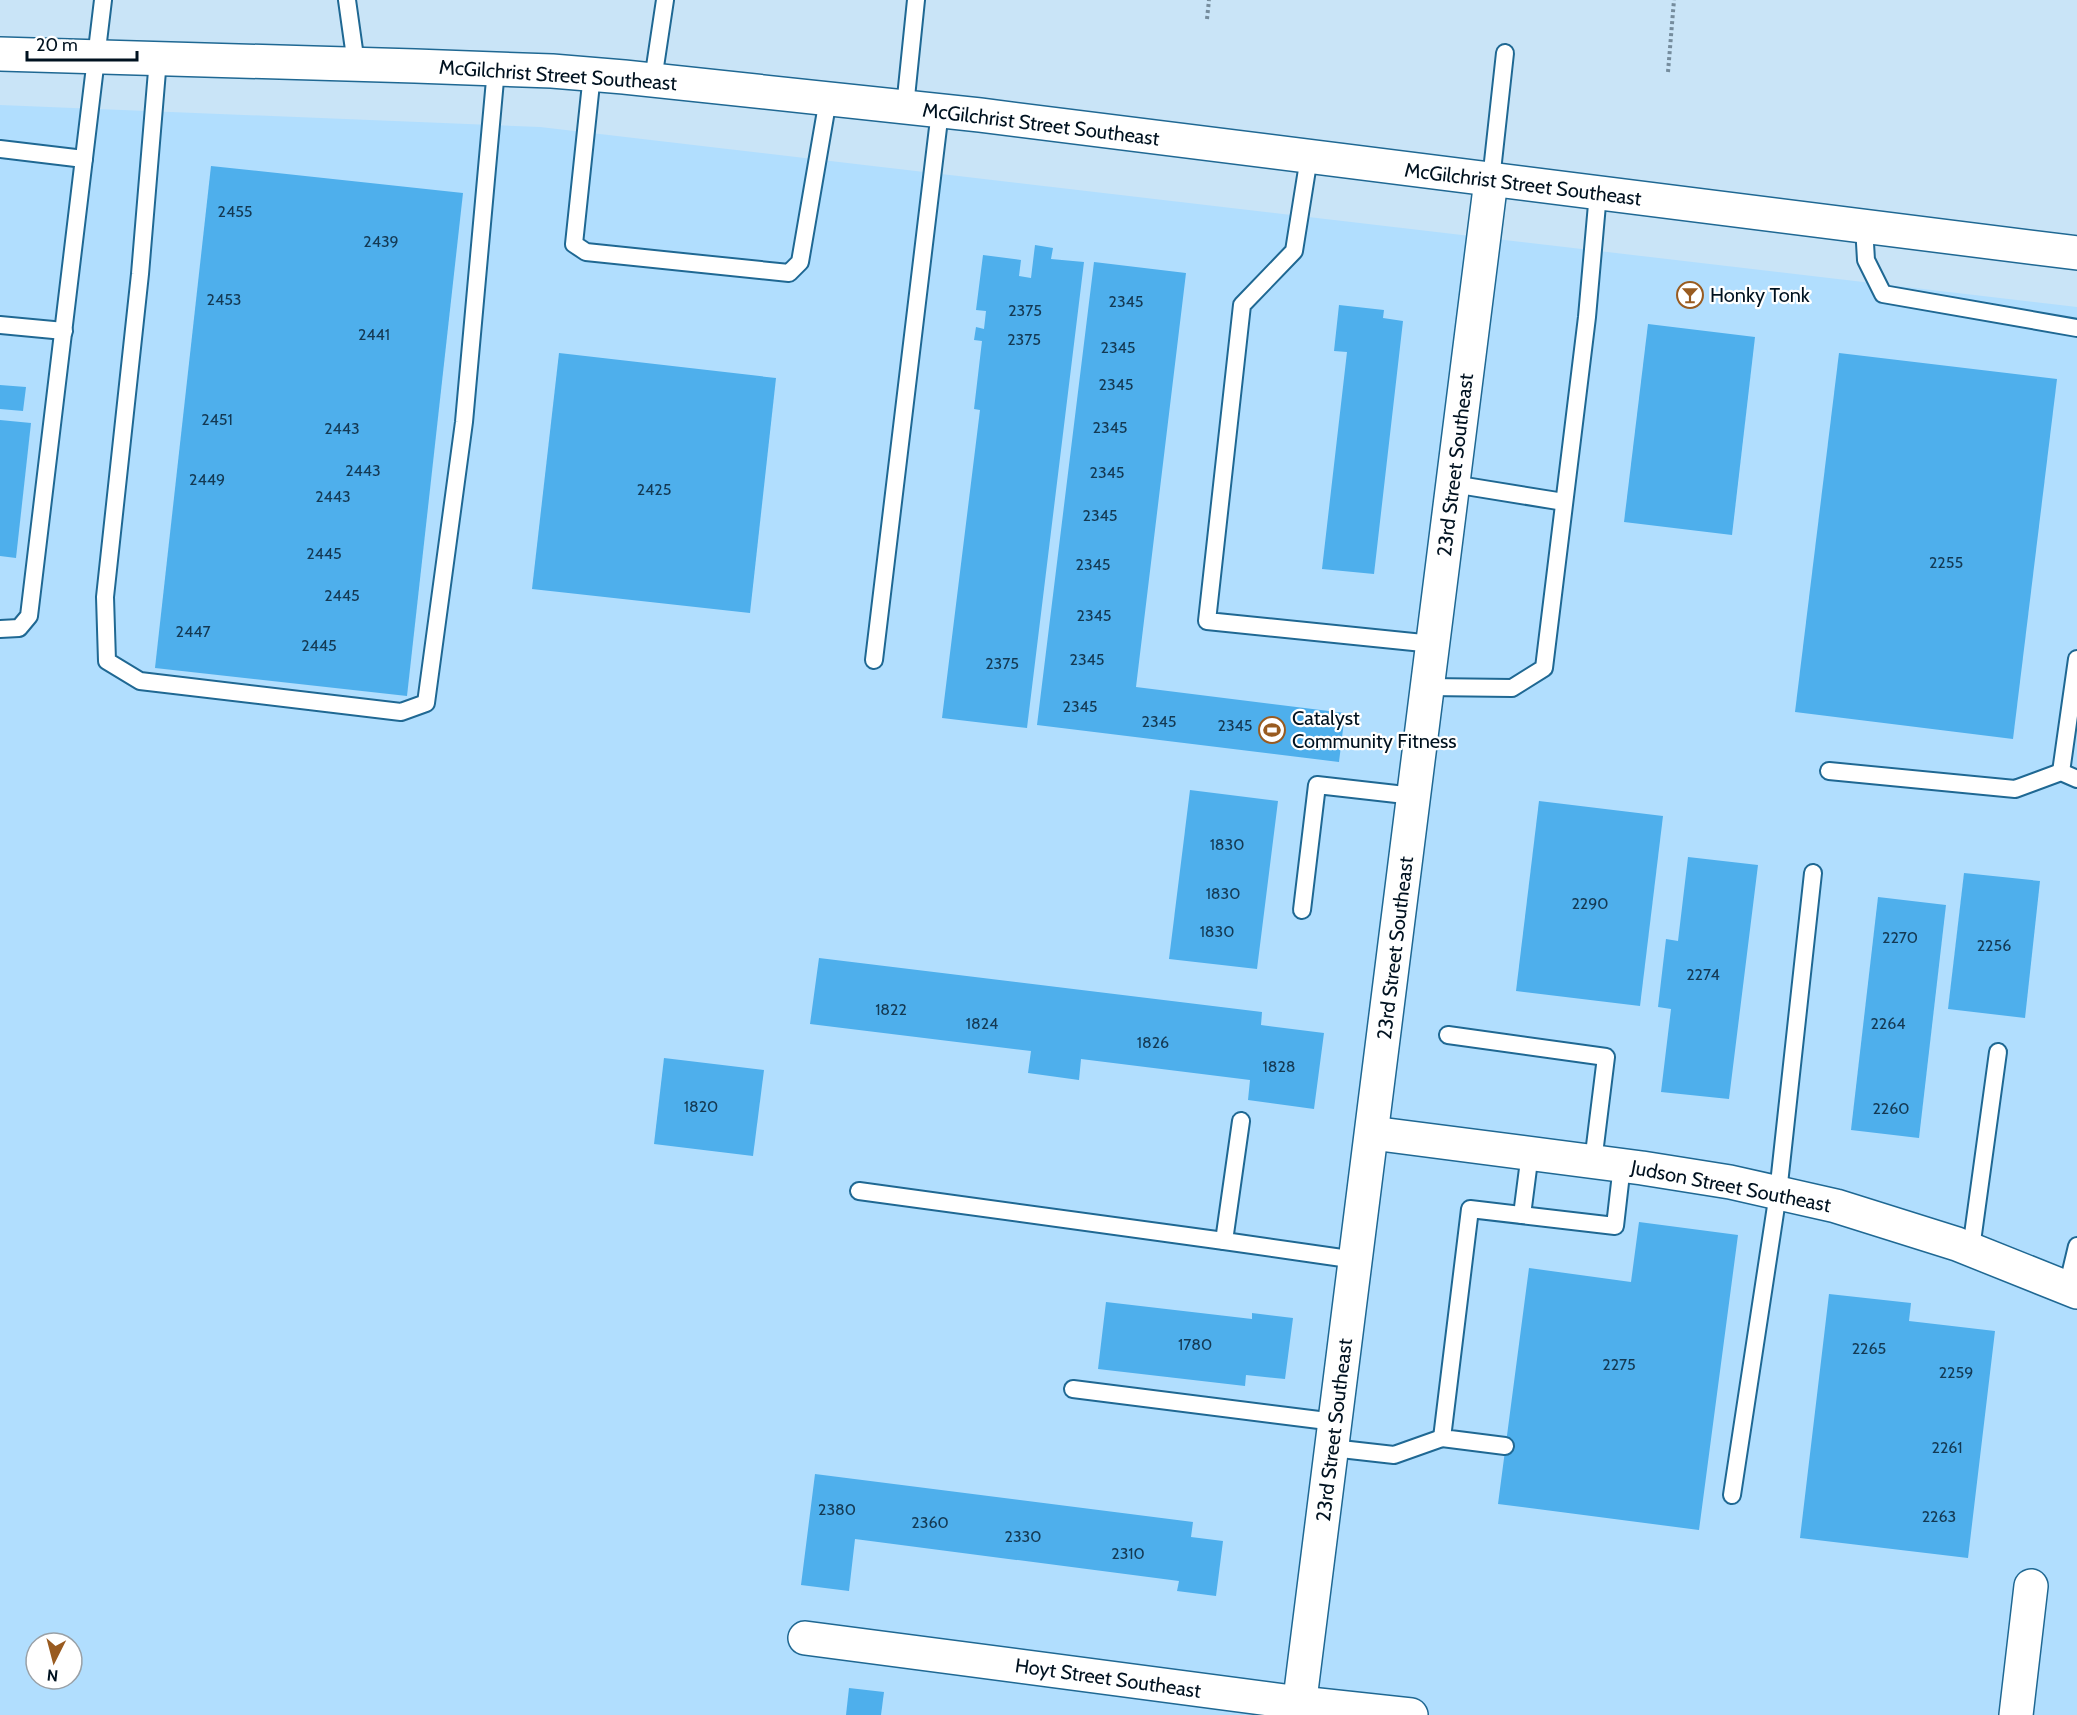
<svg xmlns="http://www.w3.org/2000/svg" width="2077" height="1715" font-family="Cabin,sans-serif">
<rect width="100%" height="100%" fill="#c9e4f7"/>
<!-- built -->
<path fill="#b1defe" fill-rule="evenodd" d="M0 105 540 127 2077 307V1715H0ZM36 1643H72V1679H36Z"/>
<!-- building -->
<g fill="#4eafec">
<path d="M211 166 463 193 407 696 155 668Z"/>
<path d="M1035 245 1053 248 1051 259 1084 262 1027 728 942 718 980 410 974 409 982 341 974 340 976 327 984 329 986 311 976 310 983 255 1021 260 1019 276 1031 278Z"/>
<path d="M1094 262 1186 273 1136 687 1345 713 1339 762 1037 725Z"/>
<path d="M1339 305 1384 310 1383 318 1403 321 1374 574 1322 569 1347 352 1334 351Z"/>
<path d="M1648 324 1755 337 1732 535 1624 522Z"/>
<path d="M559 353 776 378 750 613 532 589Z"/>
<path d="M1839 353 2057 379 2013 739 1795 712Z"/>
<path d="M0 385 26 387 23 411 0 409Z"/>
<path d="M0 420 31 423 16 558 0 556Z"/>
<path d="M1190 790 1278 801 1257 969 1169 959Z"/>
<path d="M1539 801 1663 816 1640 1006 1516 991Z"/>
<path d="M1688 857 1758 865 1729 1099 1661 1092 1671 1009 1658 1007 1666 939 1678 941Z"/>
<path d="M1964 873 2040 881 2025 1018 1948 1009Z"/>
<path d="M1878 897 1946 905 1919 1138 1851 1130Z"/>
<path d="M819 958 1262 1012 1261 1025 1324 1033 1314 1109 1248 1100 1250 1080 1081 1059 1079 1080 1028 1073 1031 1051 810 1024Z"/>
<path d="M664 1058 764 1070 753 1156 654 1144Z"/>
<path d="M1639 1222 1738 1235 1699 1530 1498 1504 1529 1268 1631 1282Z"/>
<path d="M1829 1294 1911 1303 1909 1321 1995 1331 1968 1558 1800 1538Z"/>
<path d="M1106 1302 1252 1319V1313L1293 1318 1285 1379 1246 1375 1245 1386 1098 1369Z"/>
<path d="M815 1474 1193 1522 1191 1537 1223 1541 1216 1596 1177 1591 1179 1581 855 1539 849 1591 801 1585Z"/>
<path d="M849 1688 884 1692 881 1715H846Z"/>
</g>
<g fill="none" stroke-linecap="round" stroke-linejoin="round">
<defs>
<g id="service">
<path d="M347 0 356 64"/>
<path d="M158 59 140 274 105 597 107 661 140 681 401 712 426 703 464 422 496 69"/>
<path d="M592 74 574 244 586 252 789 273 800 262 828 99"/>
<path d="M653 80 665 0"/>
<path d="M905 107 916 0"/>
<path d="M0 149 84 159"/>
<path d="M1309 157 1294 251 1242 305 1207 621 1433 644"/>
<path d="M1491 180 1505 53"/>
<path d="M1864 226 1866 260 1883 294 2077 328"/>
<path d="M0 325 64 331"/>
<path d="M1453 484 1564 502"/>
<path d="M0 629 19 628 29 616 103 0"/>
<path d="M874 660 940 111"/>
<path d="M1428 687 1512 688 1544 668 1587 317 1598 193"/>
<path d="M1829 771 2015 789 2061 772 2077 779"/>
<path d="M2061 772 2077 659"/>
<path d="M1302 910 1317 785 1414 796"/>
<path d="M1448 1035 1606 1057 1593 1162"/>
<path d="M1241 1121 1224 1241 1356 1260"/>
<path d="M859 1191 1224 1241"/>
<path d="M1522 1215 1530 1153"/>
<path d="M1971 1249 1998 1052"/>
<path d="M2067 1288 2077 1246"/>
<path d="M1073 1389 1335 1422"/>
<path d="M1505 1446 1442 1438 1470 1209 1615 1226 1622 1165"/>
<path d="M1332 1448 1394 1455 1442 1438"/>
<path d="M1732 1495 1778 1193 1813 873"/>
</g>
<g id="minor">
<path d="M1372 1133 1642 1168 1730 1182 1836 1206 1957 1244 2077 1292"/>
<path d="M805 1638 1300 1703 1411 1715"/>
<path d="M1298 1715 1491 180"/>
<path d="M2016 1715 2031 1586"/>
</g>
<path id="tertiary" d="M0 54 415 66 552 71 624 77 980 115 2077 253"/>
</defs>
<!-- service casing -->
<use href="#service" stroke="#1f6893" stroke-width="20"/>
<!-- minor casing -->
<use href="#minor" stroke="#1f6893" stroke-width="36"/>
<!-- tertiary casing -->
<use href="#tertiary" stroke="#1f6893" stroke-width="36"/>
<!-- path -->
<g stroke="#758c9d" stroke-width="4" stroke-dasharray="3 3" stroke-linecap="butt">
<path d="M1207 19 1209 0"/>
<path d="M1668 72 1674 0"/>
</g>
<!-- service -->
<use href="#service" stroke="#fff" stroke-width="16"/>
<!-- minor -->
<use href="#minor" stroke="#fff" stroke-width="33"/>
<!-- tertiary -->
<use href="#tertiary" stroke="#fff" stroke-width="33"/>
</g>
<!-- icons -->
<defs>
<symbol id="bar-ring" viewBox="-11 -11 22 22"><circle r="9.5" fill="#fff" stroke="#995b20" stroke-width="1.5"/><path d="M-6-5H6L.8 .8V4.5H3.5V6h-7V4.5H-.8V.8Z" fill="#995b20"/></symbol>
<symbol id="stadium-ring" viewBox="-11 -11 22 22"><circle r="9.5" fill="#fff" stroke="#995b20" stroke-width="1.5"/><path d="M0-5a6.5 5 0 1 0 0 10a6.5 5 0 1 0 0-10ZM-3.5-1.8h7v3.6h-7Z" fill="#995b20"/></symbol>
</defs>
<g fill-rule="evenodd">
<use href="#bar-ring" x="1675" y="280" width="30" height="30"/>
<use href="#stadium-ring" x="1257" y="715" width="30" height="30"/>
</g>
<g text-anchor="middle" stroke-width="4.5" stroke-linejoin="round" paint-order="stroke">
<!-- number labels -->
<g font-size="16" fill="#143953">
<text x="235" y="217">2455</text>
<text x="381" y="247">2439</text>
<text x="224" y="305">2453</text>
<text x="1126" y="307">2345</text>
<text x="1025" y="316">2375</text>
<text x="374" y="340">2441</text>
<text x="1024" y="345">2375</text>
<text x="1118" y="353">2345</text>
<text x="1116" y="390">2345</text>
<text x="217" y="425">2451</text>
<text x="1110" y="433">2345</text>
<text x="342" y="434">2443</text>
<text x="363" y="476">2443</text>
<text x="1107" y="478">2345</text>
<text x="207" y="485">2449</text>
<text x="654" y="495">2425</text>
<text x="333" y="502">2443</text>
<text x="1100" y="521">2345</text>
<text x="324" y="559">2445</text>
<text x="1946" y="568">2255</text>
<text x="1093" y="570">2345</text>
<text x="342" y="601">2445</text>
<text x="1094" y="621">2345</text>
<text x="193" y="637">2447</text>
<text x="319" y="651">2445</text>
<text x="1087" y="665">2345</text>
<text x="1002" y="669">2375</text>
<text x="1080" y="712">2345</text>
<text x="1159" y="727">2345</text>
<text x="1235" y="731">2345</text>
<text x="1227" y="850">1830</text>
<text x="1223" y="899">1830</text>
<text x="1590" y="909">2290</text>
<text x="1217" y="937">1830</text>
<text x="1900" y="943">2270</text>
<text x="1994" y="951">2256</text>
<text x="1703" y="980">2274</text>
<text x="891" y="1015">1822</text>
<text x="982" y="1029">1824</text>
<text x="1888" y="1029">2264</text>
<text x="1153" y="1048">1826</text>
<text x="1279" y="1072">1828</text>
<text x="701" y="1112">1820</text>
<text x="1891" y="1114">2260</text>
<text x="1195" y="1350">1780</text>
<text x="1869" y="1354">2265</text>
<text x="1619" y="1370">2275</text>
<text x="1956" y="1378">2259</text>
<text x="1947" y="1453">2261</text>
<text x="837" y="1515">2380</text>
<text x="1939" y="1522">2263</text>
<text x="930" y="1528">2360</text>
<text x="1023" y="1542">2330</text>
<text x="1128" y="1559">2310</text>
</g>
<!-- street labels -->
<g font-size="20" fill="#001220" stroke="#fff">
<text transform="translate(558 75) rotate(4)" y="7">McGilchrist Street Southeast</text>
<text transform="translate(1041 124) rotate(7)" y="7">McGilchrist Street Southeast</text>
<text transform="translate(1523 184) rotate(7)" y="7">McGilchrist Street Southeast</text>
<text transform="translate(1455 465) rotate(-83)" y="7">23rd Street Southeast</text>
<text transform="translate(1395 948) rotate(-83)" y="7">23rd Street Southeast</text>
<text transform="translate(1731 1186) rotate(11)" y="7">Judson Street Southeast</text>
<text transform="translate(1334 1430) rotate(-83)" y="7">23rd Street Southeast</text>
<text transform="translate(1108 1678) rotate(8)" y="7">Hoyt Street Southeast</text>
</g>
<!-- poi labels -->
<g font-size="20" fill="#001220" stroke="#fff" text-anchor="start">
<text x="1710" y="302">Honky Tonk</text>
<text x="1292" y="725">Catalyst<tspan x="1292" dy="23">Community Fitness</tspan></text>
</g>
</g>
<!-- north arrow -->
<g transform="translate(54 1661) rotate(186)"><circle r="28" fill="#ffffff" stroke="#99a0a6" stroke-width="1.5"/>
<path d="M0-4.5L10 22L0 15L-10 22Z" fill="#995b20"/>
<text y="-9" font-size="16" font-weight="bold" text-anchor="middle" fill="#001220">N</text>
</g>
<!-- scale -->
<path d="M27 51v9h110v-9" fill="none" stroke="#001220" stroke-width="3"/>
<text x="36" y="51" font-size="18" fill="#001220" stroke="#ffffff" stroke-width="4.5" paint-order="stroke">20 m</text>
</svg>
